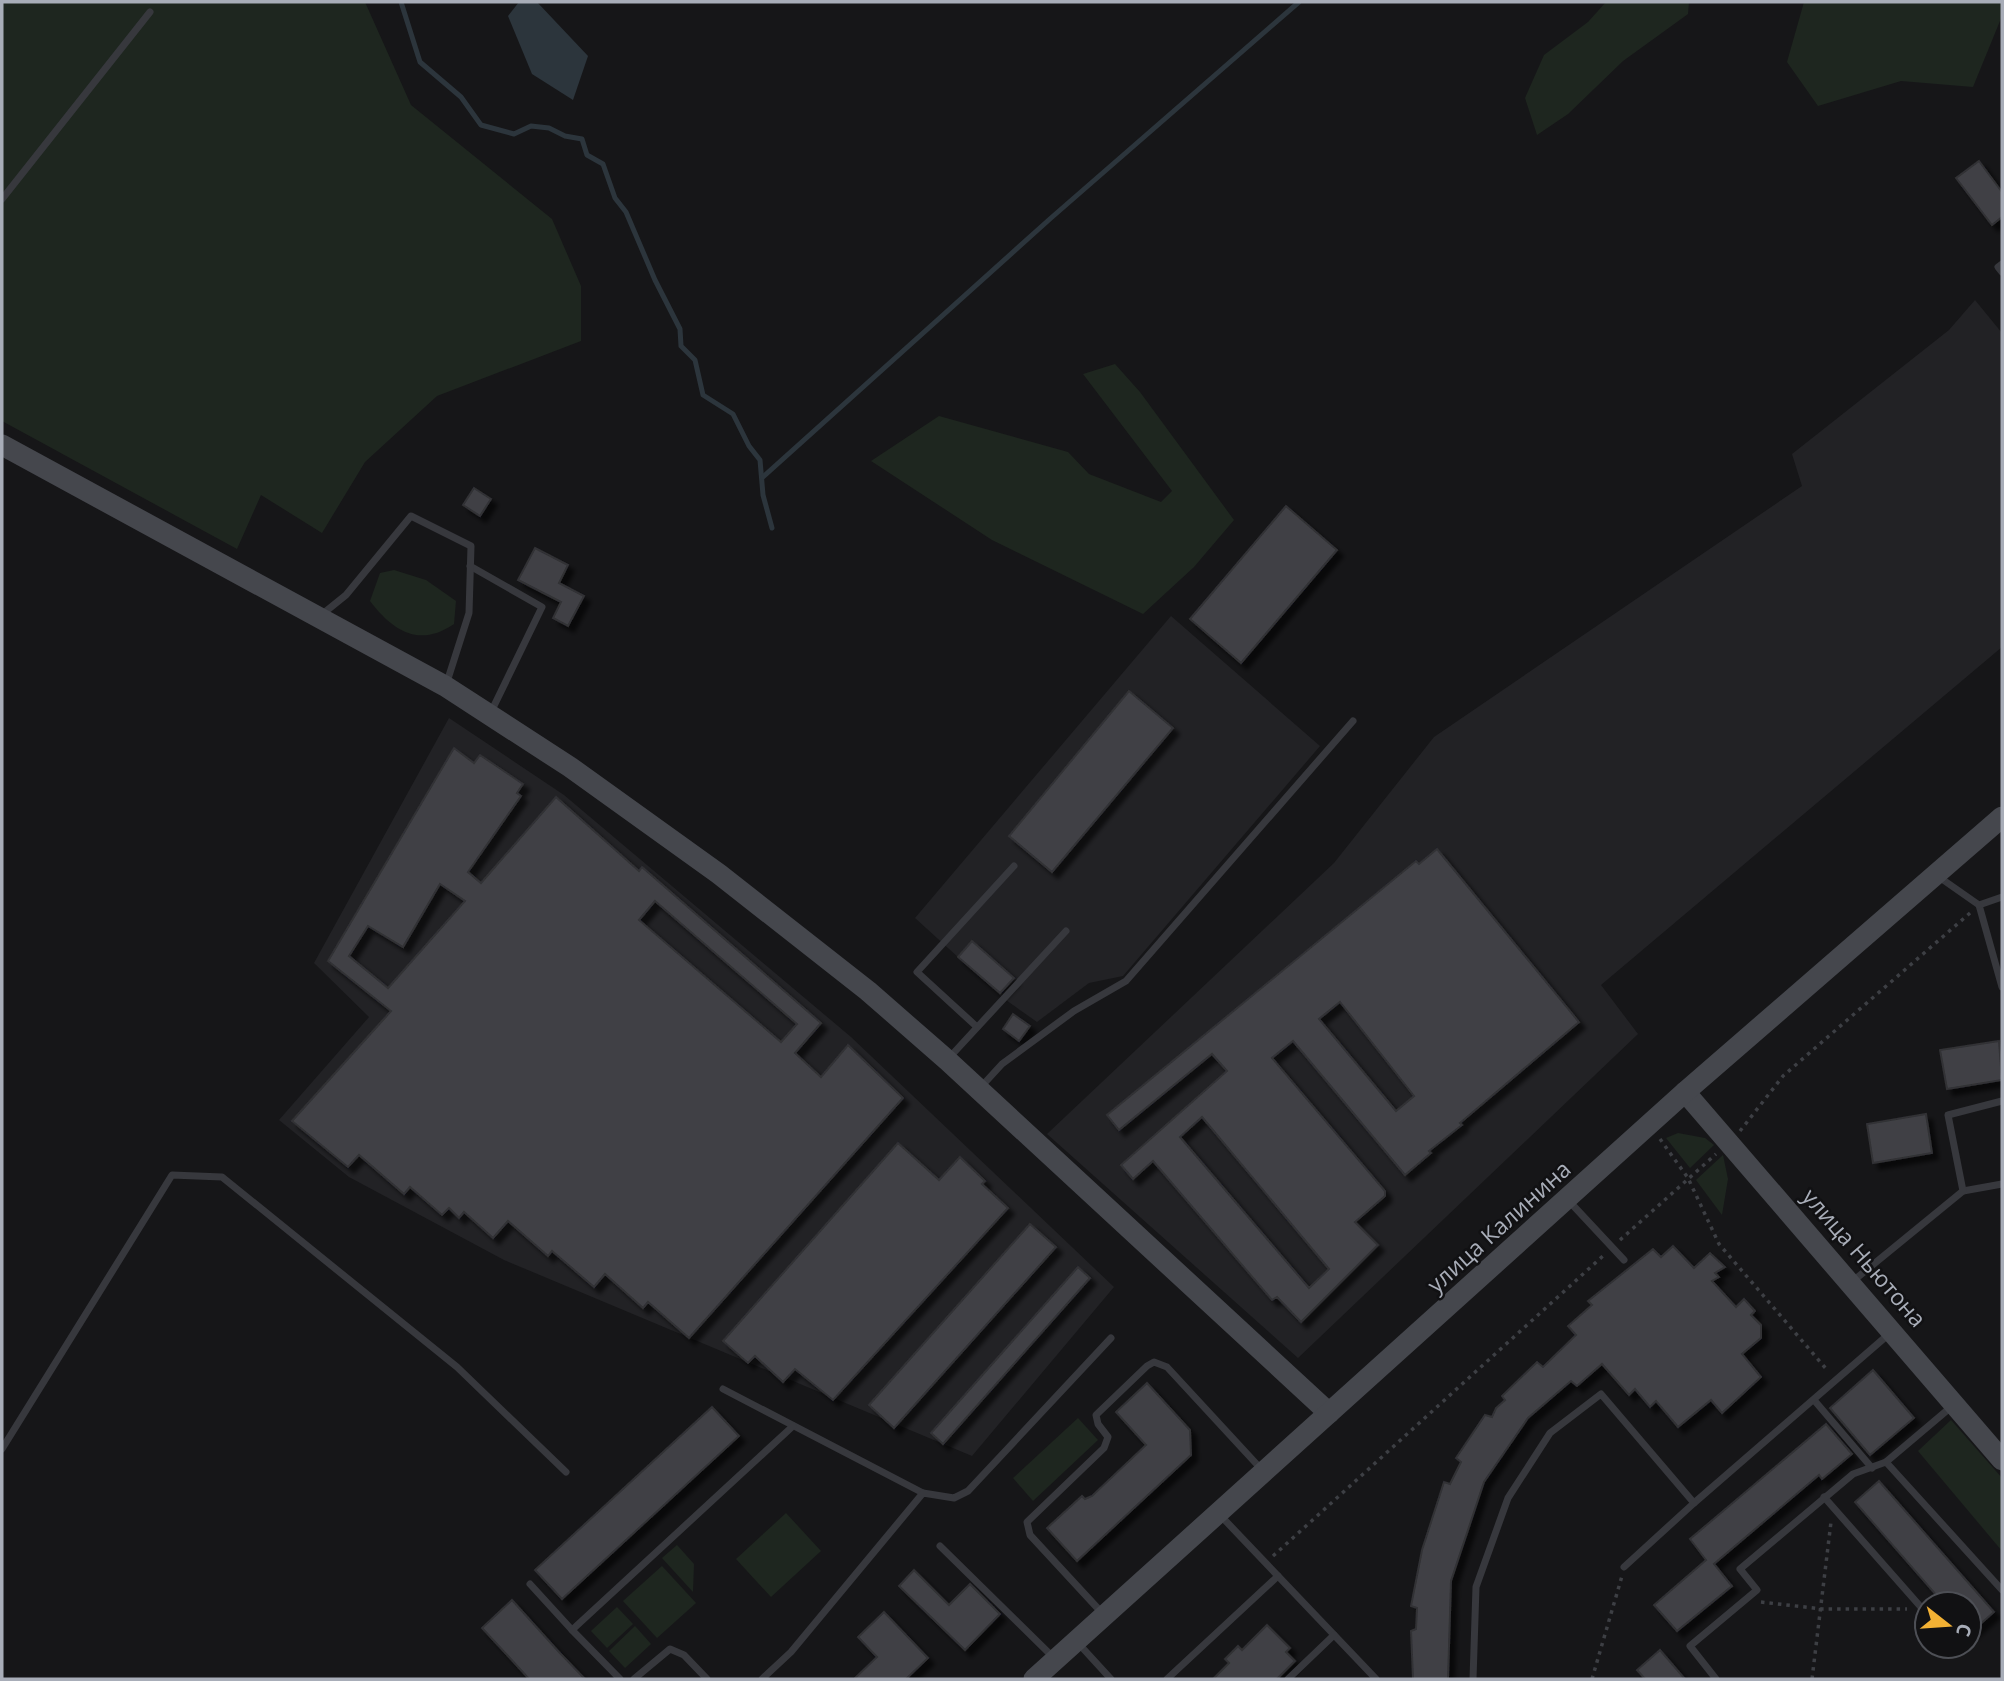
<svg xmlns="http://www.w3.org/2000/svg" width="2004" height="1681" font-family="'Open Sans',sans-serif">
<defs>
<filter id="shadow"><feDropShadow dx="6" dy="6" stdDeviation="2" flood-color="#0009"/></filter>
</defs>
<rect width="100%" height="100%" fill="#161618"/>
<!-- built -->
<g fill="#222225">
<path d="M1975 300 2002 333V647L1601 985 1638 1034 1298 1358 1047 1134 1334 863 1434 737 1802 486 1792 454 1949 330Z"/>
<path d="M1171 616 1320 746 1123 976 1089 983 1037 1022 1003 998 915 918Z"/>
<path d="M449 718 564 795 851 1037 1114 1287 972 1456 504 1260 349 1177 279 1120 369 1017 314 963Z"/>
</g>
<!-- green -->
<g fill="#1e261f">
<path d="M2 2H365L411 105 552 219 581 286V341L437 396 365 462 322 533 261 495 237 549 2 421Z"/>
<path d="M1606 2H1689L1688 14 1623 61 1568 114 1537 135 1525 98 1544 55 1588 22Z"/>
<path d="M1804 2H2001L2002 16 1973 87 1901 81 1818 106 1787 62Z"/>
<path d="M1115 364 1140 392 1234 520 1194 567 1143 614 992 540 871 461 939 416 1068 452 1089 474 1161 502 1172 491 1083 374Z"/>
<path d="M394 570 426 580 456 601 454 624C419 648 393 631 370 601L380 573Z"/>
<path d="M1678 1133 1705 1138 1714 1145 1690 1168 1666 1138Z"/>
<path d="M1723 1155 1728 1179 1722 1215 1696 1180Z"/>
<path d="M1078 1418 1098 1440 1033 1501 1013 1478Z"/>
<path d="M1951 1420 2002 1478V1551L1918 1451Z"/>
<path d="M786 1513 821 1551 771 1597 736 1559Z"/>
<path d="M677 1545 694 1564 693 1592 662 1558Z"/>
<path d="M662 1566 696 1603 657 1638 623 1601Z"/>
<path d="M617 1607 633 1624 607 1648 591 1631Z"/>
<path d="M635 1626 651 1644 625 1668 609 1651Z"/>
</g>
<!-- water -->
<path fill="#2c353c" d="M519 2H537L588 56 573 100 532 74 508 16Z"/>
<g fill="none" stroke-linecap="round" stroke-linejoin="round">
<!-- stream -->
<g stroke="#2c353c" stroke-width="5">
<path d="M401 2 420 62 461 97 481 125 514 134 531 126 549 128 565 136 582 139 587 155 603 164 615 198 626 212 655 280 680 329 681 346 695 360 703 395 733 414 749 446 760 460 763 495 772 528"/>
<path d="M763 477 1051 218 1299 2"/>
</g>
</g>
<!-- building -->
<g fill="#404145" stroke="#303034" stroke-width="2" fill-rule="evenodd" filter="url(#shadow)">
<path d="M1979 161 2002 192V217L1992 225 1956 178Z"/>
<path d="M474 488 491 499 480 516 463 505Z"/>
<path d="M1286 506 1337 550 1241 663 1190 619Z"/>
<path d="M535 548 568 565 559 583 584 596 568 626 553 618 561 602 518 580Z"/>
<path d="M1129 691 1173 728 1052 872 1009 836Z"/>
<path d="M454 748 474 763 480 755 523 784 517 793 521 796 468 872 481 883 556 797 639 871 642 867 821 1023 795 1053 821 1077 848 1045 903 1098 689 1338 648 1302 643 1308 605 1274 594 1287 552 1251 548 1256 508 1221 493 1238 464 1212 459 1218 449 1208 442 1215 410 1187 404 1194 359 1155 348 1167 292 1121 391 1011 328 961ZM440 884 465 901 388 988 349 956 368 926 403 947ZM655 901 797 1024 781 1042 639 920Z"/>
<path d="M1437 849 1579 1022 1460 1123 1462 1125 1429 1151 1431 1153 1405 1175 1293 1041 1272 1058 1385 1191V1196L1355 1222 1378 1245 1301 1322 1277 1297 1272 1300 1153 1161 1133 1179 1121 1165 1227 1071 1212 1054 1119 1130 1107 1115 1416 861 1419 864ZM1340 1002 1414 1096 1396 1111 1319 1019ZM1202 1117 1329 1269 1309 1288 1180 1137Z"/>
<path d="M972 941 1014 978 1000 993 958 957Z"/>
<path d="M1013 1014 1030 1026 1019 1041 1003 1029Z"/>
<path d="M1999 1041 2002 1080 1947 1089 1940 1050Z"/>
<path d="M1926 1114 1932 1153 1873 1163 1867 1124Z"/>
<path d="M898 1143 939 1180 960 1157 985 1181 982 1184 1008 1208 833 1400 795 1369 783 1382 755 1356 748 1363 723 1341Z"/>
<path d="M1030 1224 1056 1247 894 1428 869 1405Z"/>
<path d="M1673 1246 1694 1268 1710 1253 1725 1267 1715 1273 1719 1277 1712 1281 1736 1307 1744 1299 1755 1311 1751 1315 1761 1325V1338L1742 1354 1761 1377 1722 1413 1711 1400 1678 1427 1656 1401 1650 1407 1635 1389 1629 1395 1602 1364 1577 1386 1571 1381 1528 1418 1484 1482 1451 1581 1448 1679H1413L1411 1631 1416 1629 1417 1608 1411 1606 1422 1550 1444 1482 1450 1484 1461 1462 1456 1458 1485 1415 1492 1417 1496 1408 1505 1400 1502 1396 1537 1362 1543 1367 1576 1335 1568 1326 1592 1305 1588 1301 1653 1249 1661 1257Z"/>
<path d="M1078 1267 1090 1278 943 1444 931 1433Z"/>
<path d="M1873 1370 1914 1418 1870 1455 1830 1408Z"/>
<path d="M1147 1383 1190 1430 1191 1455 1077 1561 1047 1528 1082 1496 1085 1499 1092 1496 1146 1445 1116 1412Z"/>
<path d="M712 1407 739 1436 562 1599 535 1570Z"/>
<path d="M1826 1424 1852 1454 1822 1479 1819 1475 1714 1564 1732 1586 1677 1631 1654 1605 1706 1560 1690 1539Z"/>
<path d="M1879 1481 1994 1612 1969 1634V1604H1944L1855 1502Z"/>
<path d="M914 1570 949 1605 970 1584 1000 1614 965 1650 899 1586Z"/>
<path d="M512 1600 559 1652 585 1679H529L508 1656 482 1628Z"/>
<path d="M884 1612 928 1658 906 1679H854L877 1657 858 1637Z"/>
<path d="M1267 1625 1290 1648 1286 1652 1295 1661 1277 1679H1213L1229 1663 1225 1659 1238 1646 1242 1650Z"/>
<path d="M1660 1650 1685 1679H1645L1637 1670Z"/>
</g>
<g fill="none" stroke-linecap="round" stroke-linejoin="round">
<!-- path -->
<g stroke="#3d3f44" stroke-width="3.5" stroke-dasharray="3.5 5" stroke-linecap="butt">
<path d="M1740 1131 1783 1076 1970 913"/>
<path d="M1660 1139 1688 1178 1719 1244 1828 1371"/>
<path d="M1620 1240 1716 1154"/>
<path d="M1273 1556 1604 1255"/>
<path d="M1761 1602 1822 1609H1907"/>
<path d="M1592 1679 1622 1576"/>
<path d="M1812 1679 1831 1522"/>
</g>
<!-- lane -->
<g stroke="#37383d" stroke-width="7">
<path d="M2 199 150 12"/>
<path d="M2002 264 1998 267 2002 272"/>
<path d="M470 566 542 607 491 712"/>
<path d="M320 616 346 595 411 516 471 546 469 613 446 685"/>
<path d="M1939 877 1979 905 2002 987"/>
<path d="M1979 905 2002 897"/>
<path d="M977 1027 917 972 1014 866"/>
<path d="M948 1059 1066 931"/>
<path d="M980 1088 1002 1064 1074 1011 1126 981 1353 721"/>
<path d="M1963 1191 2002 1184"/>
<path d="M1568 1200 1624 1260"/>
<path d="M1853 1281 1963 1191 1948 1115 2002 1101"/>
<path d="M723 1389 923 1493"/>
<path d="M1814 1400 1872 1468"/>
<path d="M2 1449 172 1175 222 1177 457 1367 566 1472"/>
<path d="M1886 1462 2002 1590"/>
<path d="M1824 1497 1927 1614"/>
<path d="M1220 1515 1376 1679"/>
<path d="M940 1546 1054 1658"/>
<path d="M1624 1567 1694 1503 1889 1334"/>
<path d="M530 1584 572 1630"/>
<path d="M1103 1614 1030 1535 1027 1522 1104 1448 1108 1437 1098 1424 1096 1415 1147 1366 1154 1362 1167 1367 1263 1471"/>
<path d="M1078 1643 1111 1679"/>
<path d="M620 1679 572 1630 793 1426"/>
<path d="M634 1679 670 1649 684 1655 707 1679"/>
<path d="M762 1679 791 1652 923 1493 954 1498 968 1491 1111 1338"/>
<path d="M1167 1679 1278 1576"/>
<path d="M1288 1679 1334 1635"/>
<path d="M1473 1679 1476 1587 1508 1498 1550 1433 1601 1394 1694 1503"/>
<path d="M1716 1679 1690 1646 1757 1590 1740 1569 1853 1474 1886 1462 1951 1407"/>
</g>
<!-- secondary -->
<g stroke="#45474d" stroke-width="21">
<path d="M2 445 445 686 570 767 719 874 868 991 947 1060 1329 1413"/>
<path d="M1685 1092 2002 1460"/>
<path d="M1034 1679 1685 1092 2002 817"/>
</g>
</g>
<g text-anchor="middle" stroke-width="5" stroke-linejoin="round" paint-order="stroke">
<!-- street labels -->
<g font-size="23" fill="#a8adb8" stroke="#111113">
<text transform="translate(1499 1227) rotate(-42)" y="8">улица Калинина</text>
<text transform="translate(1864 1258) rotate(49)" y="8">улица Ньютона</text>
</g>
</g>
<!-- border -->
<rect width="2004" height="1681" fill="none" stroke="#a8adb8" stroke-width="7"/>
<!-- north arrow -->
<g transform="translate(1948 1625) rotate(107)"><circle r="33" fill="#111113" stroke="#4d4f55" stroke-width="2"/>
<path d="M0-5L12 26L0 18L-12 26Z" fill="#f2b134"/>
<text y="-10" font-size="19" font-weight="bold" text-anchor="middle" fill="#a8adb8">С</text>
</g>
</svg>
